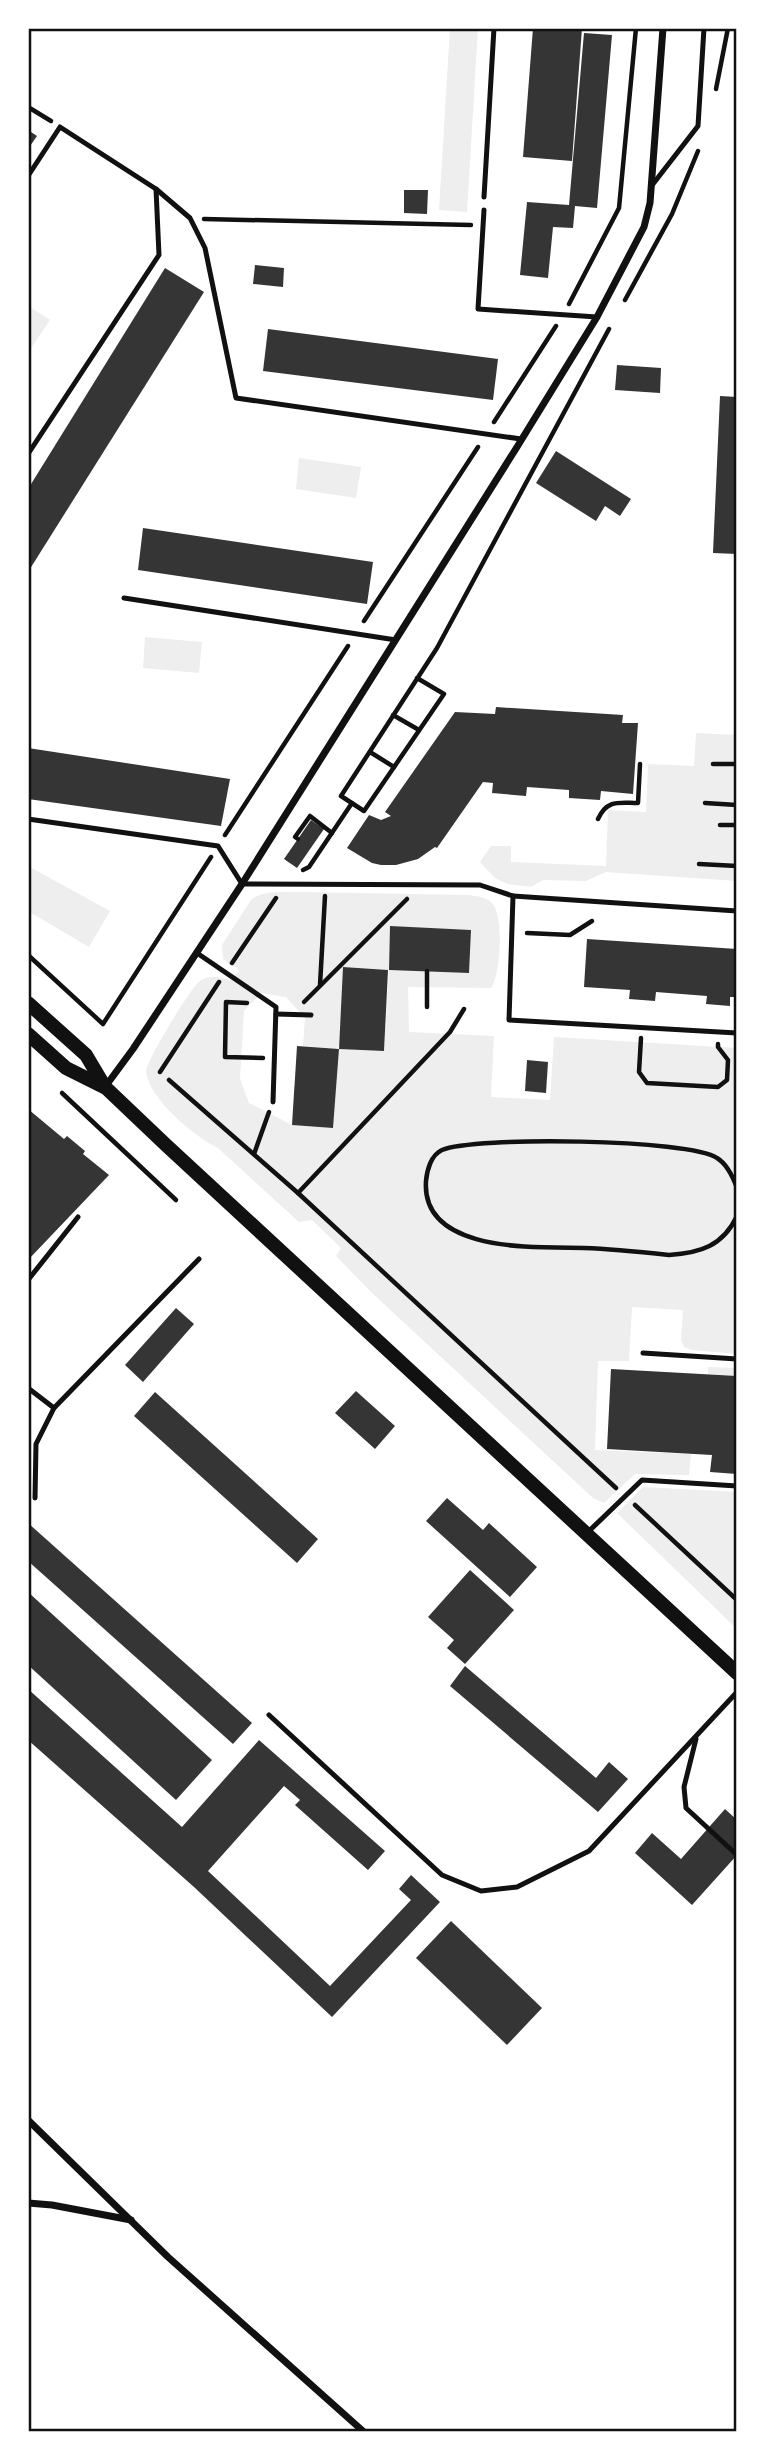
<svg xmlns="http://www.w3.org/2000/svg" width="765" height="2460" font-family="Raleway,sans-serif">
<rect width="100%" height="100%" fill="#fff"/>
<!-- green -->
<g fill="#eee" fill-rule="evenodd">
<path d="M450 28H478L467 212 439 210Z"/>
<path d="M28 306 50 320 28 353Z"/>
<path d="M299 458 361 467 356 498 296 489Z"/>
<path d="M145 637 202 642 199 673 143 668Z"/>
<path d="M696 733 737 735V881L606 872 586 881 543 880 531 887 508 884 495 878 480 862 491 846H511V862L606 866 608 810 646 812 648 764 694 766Z"/>
<path d="M28 866 110 911 89 947 28 911Z"/>
<path d="M302 892 467 895C476 896 485 896 492 903 504 915 501 975 491 988L408 987 409 1032 494 1036 491 1097 550 1100 554 1037 737 1048V1354L692 1350 684 1347 681 1340 683 1310 632 1307 629 1361H598L595 1450 691 1454 689 1475 635 1474 604 1503 593 1498 371 1292 336 1256 341 1248 312 1220 299 1222 218 1148C194 1136 150 1100 146 1072 145 1063 191 987 200 981 211 974 219 977 230 980L240 971 223 959 222 945 251 900C264 889 286 893 302 892ZM391 927 471 930 469 973 389 970ZM343 967 389 970 384 1051 339 1049 333 1128 292 1125 249 1103 240 1079 244 1011 261 993 286 997 305 1018 303 1046 336 1049 339 1046Z"/>
<path d="M708 1367 737 1368V1376L708 1374Z"/>
<path d="M643 1487 737 1492V1629L617 1513Z"/>
</g>
<!-- building -->
<g fill="#353535">
<path d="M533 28H582L572 161 523 157Z"/>
<path d="M584 33 612 35 597 208 575 206 573 228 553 227 548 278 520 275 527 202 569 205Z"/>
<path d="M28 130 37 136 28 149Z"/>
<path d="M404 190H428L427 214 404 213Z"/>
<path d="M255 265 284 268 283 287 253 284Z"/>
<path d="M165 268 204 292 28 572V489Z"/>
<path d="M268 329 498 359 493 400 263 371Z"/>
<path d="M617 365 661 368 660 393 615 390Z"/>
<path d="M720 396 737 397V554L713 553Z"/>
<path d="M556 451 631 499 620 516 605 506 596 521 536 483Z"/>
<path d="M143 528 373 562 367 604 138 570Z"/>
<path d="M496 707 623 715 622 723H638L633 794 601 791 600 800 569 798V790L527 787 526 796 492 793 493 783 483 782 437 848 435 847 418 859 396 865H381L372 863 347 848 369 815 381 820 391 816 385 812 455 712 495 714Z"/>
<path d="M28 748 230 779 221 826 28 799Z"/>
<path d="M311 820 324 829 297 868 284 859Z"/>
<path d="M390 926 471 930 469 973 389 970Z"/>
<path d="M587 939 737 949V997H730V1006L706 1004 707 996 656 992 655 1001 629 999 630 990 584 987Z"/>
<path d="M343 967 388 970 384 1051 339 1049Z"/>
<path d="M297 1046 339 1049 333 1128 292 1125Z"/>
<path d="M527 1060 548 1062 546 1093 525 1091Z"/>
<path d="M28 1109 64 1139 67 1136 85 1151 83 1154 109 1175 28 1260Z"/>
<path d="M176 1308 194 1324 143 1382 125 1365Z"/>
<path d="M611 1369 737 1376V1474L710 1472 712 1455 607 1449Z"/>
<path d="M356 1391 395 1426 375 1449 335 1413Z"/>
<path d="M155 1392 318 1539 297 1563 134 1416Z"/>
<path d="M447 1498 483 1530 489 1523 537 1567 510 1597 426 1521Z"/>
<path d="M28 1523 252 1723 233 1744 28 1561Z"/>
<path d="M470 1570 514 1610 465 1664 447 1648 454 1640 428 1617Z"/>
<path d="M28 1592 212 1760 176 1800 28 1665Z"/>
<path d="M465 1666 596 1778 609 1762 628 1779 598 1812 450 1686Z"/>
<path d="M28 1689 182 1827 259 1740 385 1851 368 1870 295 1805 300 1800 284 1786 208 1871 330 1986 411 1900 399 1889 411 1875 440 1902 332 2017 194 1887 28 1740Z"/>
<path d="M725 1809 737 1820V1855L692 1905 635 1853 652 1833 681 1859Z"/>
<path d="M451 1921 542 2008 507 2045 416 1958Z"/>
</g>
<g fill="none" stroke-linecap="round" stroke-linejoin="round">
<!-- path -->
<g stroke="#111" stroke-width="4.5">
<path d="M716 89 728 28"/>
<path d="M28 107 51 121"/>
<path d="M204 219 471 225"/>
<path d="M625 300 672 214 698 151"/>
<path d="M569 304 619 208 636 28"/>
<path d="M494 422 556 326"/>
<path d="M364 621 478 447"/>
<path d="M417 678 444 694 364 811 341 796C373 747 405 697 437 648L609 329"/>
<path d="M393 715 419 730"/>
<path d="M370 752 394 767"/>
<path d="M713 764H737"/>
<path d="M705 803 737 805"/>
<path d="M598 819C607 799 619 803 638 803L640 764"/>
<path d="M720 825H737"/>
<path d="M225 835 348 646"/>
<path d="M298 839 295 837 310 816 332 833"/>
<path d="M699 864 737 866"/>
<path d="M303 870 309 867 352 803"/>
<path d="M527 933 570 935 592 921"/>
<path d="M28 955 103 1024 211 857"/>
<path d="M232 963 276 898"/>
<path d="M320 985 325 896"/>
<path d="M304 1002 407 899"/>
<path d="M247 1003 226 1002 225 1057 263 1058"/>
<path d="M427 1007V971"/>
<path d="M641 1038 639 1072 647 1083 718 1087 727 1080 728 1060 718 1047V1044"/>
<path d="M160 1072 219 982"/>
<path d="M169 1080 298 1193 616 1488"/>
<path d="M62 1093 176 1200"/>
<path d="M254 1154 269 1112"/>
<path d="M737 1188C733 1177 727 1164 717 1158 690 1139 473 1136 442 1150 431 1155 427 1170 426 1181 421 1254 538 1247 584 1248 612 1249 641 1252 669 1255 700 1253 723 1246 737 1216"/>
<path d="M298 1193 450 1032 464 1009"/>
<path d="M635 1505 737 1600"/>
</g>
<!-- service -->
<g stroke="#111" stroke-width="5">
<path d="M28 176 60 127 156 189 190 218 205 248 236 398 521 439"/>
<path d="M653 184 698 126 704 28"/>
<path d="M484 197 494 28"/>
<path d="M484 210 478 309 597 317"/>
<path d="M28 454 159 255 156 189"/>
<path d="M124 598 396 640"/>
<path d="M28 819 218 846 242 884 480 885 513 896 737 911"/>
<path d="M513 896 509 1020 737 1033"/>
<path d="M197 953 276 1007 273 1102"/>
<path d="M276 1014 311 1015"/>
<path d="M28 1280 78 1217"/>
<path d="M643 1353 737 1359"/>
<path d="M28 1388 54 1408"/>
<path d="M35 1498 36 1444 54 1408 199 1259"/>
<path d="M587 1533 642 1480 737 1486"/>
<path d="M269 1715 442 1875 481 1891 517 1887 589 1851 737 1692"/>
<path d="M696 1739 684 1787 686 1808 737 1855"/>
</g>
<!-- minor -->
<g stroke="#111" stroke-width="7">
<path d="M105 1087 133 1049 242 884 517 447 597 317 644 227 650 203 663 28"/>
<path d="M28 2120 168 2257 364 2432"/>
<path d="M28 2203 52 2205 131 2220"/>
</g>
<!-- secondary -->
<g stroke="#111" stroke-width="14">
<path d="M28 1003 86 1055 105 1087 166 1145 737 1673"/>
<path d="M28 1034 66 1068 104 1087"/>
</g>
</g>
<!-- border -->
<rect width="765" height="2460" fill="none" stroke="#ffffff" stroke-width="60"/>
<rect x="30" y="30" width="705" height="2400" fill="none" stroke="#111" stroke-width="2.5"/>
</svg>
